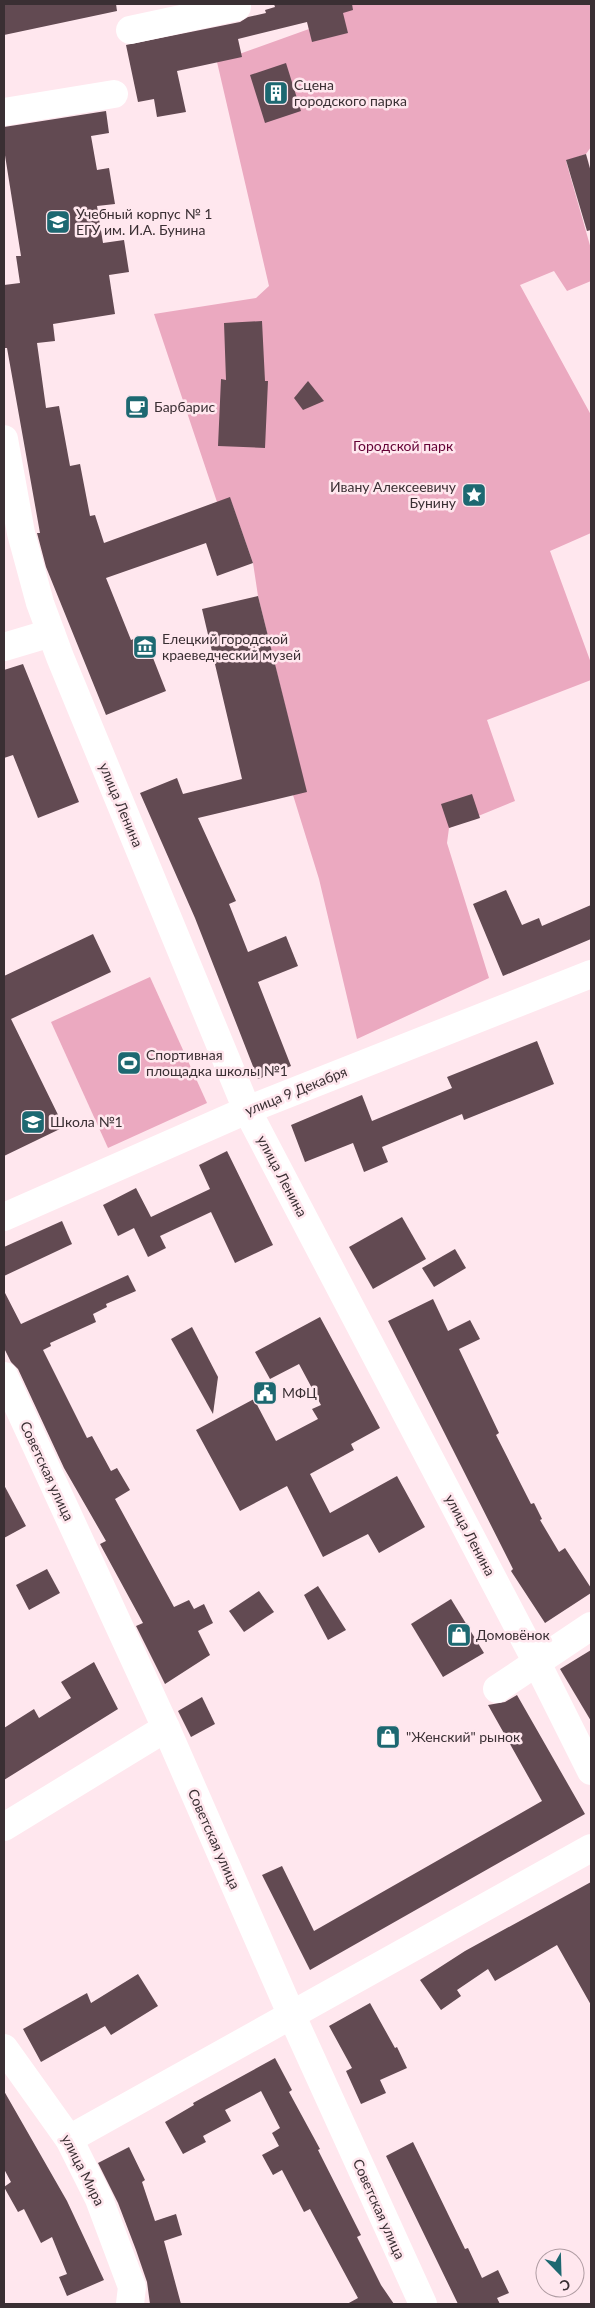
<svg xmlns="http://www.w3.org/2000/svg" width="595" height="2308" font-family="Lato,sans-serif">
<rect width="100%" height="100%" fill="#ffe7ee"/>
<!-- green -->
<g fill="#eba9c0">
<path d="M303 4H591V147L586 154 566 161 591 249V281L567 291 554 271 520 285 591 415V533L550 551 591 663V680L487 720 515 801 449 828 447 843 489 978 357 1039 319 879 293 795 306 791 258 596 253 563 230 498 217 502 154 314 256 298 269 286 217 62 309 29Z"/>
<path d="M150 977 207 1103 108 1148 51 1022Z"/>
</g>
<!-- building -->
<g fill="#624a52">
<path d="M4 4H116L117 11 4 35Z"/>
<path d="M274 4H352L353 10 343 13 348 33 312 42 307 22 238 39 242 57 177 71 186 112 157 117 154 99 138 102 126 45 240 22 248 17 266 13 265 10 275 7Z"/>
<path d="M286 63 301 111 265 123 250 75Z"/>
<path d="M106 111 109 133 91 136 97 170 109 168 115 204 97 206 103 243 124 240 129 272 109 275 115 314 53 324 55 341 37 343 46 408 59 406 70 466 80 464 90 516 95 515 104 543 230 497 253 563 217 576 206 543 106 578 131 640 144 635 166 691 106 715 46 567 37 533H40L7 348H5L4 339V285L20 283 16 256H21L4 149V127Z"/>
<path d="M586 154 591 172V230L587 231 566 160Z"/>
<path d="M262 321 265 381H268L265 448 218 446 221 379 226 380 224 323Z"/>
<path d="M308 381 324 401 303 410 294 398Z"/>
<path d="M258 596 307 792 198 818 236 901 229 904 248 952 286 936 298 966 258 982 291 1066 258 1079 195 918 140 793 177 778 183 794 242 779 202 609Z"/>
<path d="M23 664 79 802 38 818 13 755 4 758V670Z"/>
<path d="M472 794 480 818 449 828 441 804Z"/>
<path d="M506 890 522 925 539 918 542 926 591 905V939L503 976 473 904Z"/>
<path d="M93 934 111 972 11 1019 64 1127 4 1156V976Z"/>
<path d="M537 1041 554 1084 464 1120 462 1114 382 1147 388 1162 364 1172 353 1143 305 1162 291 1125 362 1095 372 1121 452 1088 447 1077Z"/>
<path d="M227 1151 273 1245 235 1263 211 1212 160 1236 166 1248 148 1257 134 1228 118 1236 103 1205 136 1188 151 1217 210 1189 199 1165Z"/>
<path d="M402 1217 426 1259 373 1289 349 1247Z"/>
<path d="M62 1221 72 1244 4 1276V1247Z"/>
<path d="M455 1249 466 1268 434 1287 422 1268Z"/>
<path d="M128 1275 136 1291 106 1304 107 1307 93 1314 96 1322 50 1343 51 1346 43 1350 87 1438 92 1436 111 1471 117 1468 130 1490 115 1499 174 1607 189 1600 194 1609 204 1604 213 1623 198 1631 210 1655 165 1684 136 1626 143 1623 100 1544 106 1541 64 1468 18 1369 11 1362 4 1348V1291L21 1324Z"/>
<path d="M433 1299 448 1331 470 1320 480 1339 459 1349 499 1433 496 1435 531 1504 534 1503 542 1519 540 1520 559 1552 565 1548 591 1588V1593L545 1623 511 1571 513 1569 388 1321Z"/>
<path d="M320 1317 380 1428 351 1444 354 1450 310 1474 330 1513 397 1476 425 1527 379 1553 368 1534 323 1557 287 1486 240 1511 196 1430 254 1399 276 1441 318 1419 312 1409 321 1405 299 1364 270 1379 255 1352Z"/>
<path d="M192 1327 218 1377 213 1414 171 1339Z"/>
<path d="M4 1485 26 1526 4 1538Z"/>
<path d="M47 1569 60 1593 29 1610 16 1585Z"/>
<path d="M318 1586 346 1630 328 1640 304 1595Z"/>
<path d="M259 1591 274 1612 244 1632 229 1611Z"/>
<path d="M451 1599 484 1653 443 1677 411 1624Z"/>
<path d="M591 1650V1721L560 1669Z"/>
<path d="M94 1662 118 1709 4 1780V1728L34 1709 39 1718 71 1698 61 1682Z"/>
<path d="M517 1695 585 1814 310 1970 262 1875 282 1866 314 1931 542 1801 488 1705 505 1702Z"/>
<path d="M202 1697 215 1724 191 1737 178 1711Z"/>
<path d="M591 1882V2005L557 1945 495 1981 488 1969 457 1990 461 1996 441 2010 420 1980 465 1951Z"/>
<path d="M138 1974 158 2006 111 2035 105 2026 41 2062 23 2029 87 1993 91 2003Z"/>
<path d="M370 2003 395 2048 397 2047 407 2068 380 2080 386 2093 361 2104 346 2071 352 2068 329 2026Z"/>
<path d="M275 2058 292 2090 289 2092 320 2149 318 2150 361 2235 357 2237 381 2285 394 2304H347L358 2298 310 2209 304 2212 282 2170 273 2175 262 2155 279 2146 272 2133 280 2128 261 2091 225 2110 231 2121 203 2136 206 2142 183 2154 165 2122 194 2105 193 2103Z"/>
<path d="M4 2091 67 2201 104 2280 67 2296 59 2277 67 2274 52 2237 41 2243 24 2209 18 2212 4 2187 11 2182 4 2169Z"/>
<path d="M413 2142 465 2249 468 2248 482 2278 498 2270 509 2293 497 2298 500 2304H458L386 2156Z"/>
<path d="M129 2147 145 2180 142 2182 155 2221 176 2214 182 2235 164 2241 181 2304H150L147 2282 136 2250 118 2203 98 2163Z"/>
</g>
<g fill="none" stroke-linecap="round" stroke-linejoin="round">
<!-- minor -->
<g stroke="#fff" stroke-width="28">
<path d="M130 30 237 7V4"/>
<path d="M4 112 114 94"/>
<path d="M4 439 21 533 40 603 60 657 247 1110 536 1661 591 1771"/>
<path d="M4 647 51 633"/>
<path d="M4 1376 166 1728 292 2016 423 2304"/>
<path d="M497 1689 591 1626"/>
<path d="M4 1827 166 1728"/>
<path d="M4 2048 69 2139 99 2199 132 2287 130 2304"/>
<path d="M69 2139 591 1848"/>
</g>
<!-- major -->
<path stroke="#fff" stroke-width="28" d="M4 1217 247 1110 591 974"/>
</g>
<!-- icons -->
<defs>
<symbol id="building-square" viewBox="-11 -11 22 22"><rect x="-9" y="-9" width="18" height="18" rx="4" fill="#1d6871" stroke="#ffe7ee"/><path d="M-4-6H4V6H1V3H-1V6H-4ZM-2.5-4.3h1.7v1.8h-1.7ZM.8-4.3h1.7v1.8H.8ZM-2.5-1h1.7V.8h-1.7ZM.8-1h1.7V.8H.8Z" fill="#fff"/></symbol>
<symbol id="university-square" viewBox="-11 -11 22 22"><rect x="-9" y="-9" width="18" height="18" rx="4" fill="#1d6871" stroke="#ffe7ee"/><path d="M0-5L7-2L0 1L-7-2ZM-4 1L0 2.5L4 1V4Q0 6-4 4Z" fill="#fff"/></symbol>
<symbol id="cafe-square" viewBox="-11 -11 22 22"><rect x="-9" y="-9" width="18" height="18" rx="4" fill="#1d6871" stroke="#ffe7ee"/><path d="M-5.5-4.5H6V0H3Q3 3.5 0 3.5H-2.5Q-5.5 3.5-5.5 0ZM3-3.2v2h1.7v-2ZM-6 4.5H4V6H-6Z" fill="#fff"/></symbol>
<symbol id="sight-square" viewBox="-11 -11 22 22"><rect x="-9" y="-9" width="18" height="18" rx="4" fill="#1d6871" stroke="#ffe7ee"/><path d="M0-6L1.8-2.2L6-1.7L2.9 1.2L3.7 5.4L0 3.3L-3.7 5.4L-2.9 1.2L-6-1.7L-1.8-2.2Z" fill="#fff"/></symbol>
<symbol id="museum-square" viewBox="-11 -11 22 22"><rect x="-9" y="-9" width="18" height="18" rx="4" fill="#1d6871" stroke="#ffe7ee"/><path d="M0-6L6-3V-2H-6V-3ZM-5-1h2V3h-2ZM-1-1h2V3h-2ZM3-1h2V3H3ZM-6 4H6V6H-6Z" fill="#fff"/></symbol>
<symbol id="stadium-square" viewBox="-11 -11 22 22"><rect x="-9" y="-9" width="18" height="18" rx="4" fill="#1d6871" stroke="#ffe7ee"/><path d="M0-5a6.5 5 0 1 0 0 10a6.5 5 0 1 0 0-10ZM-3.5-1.8h7v3.6h-7Z" fill="#fff"/></symbol>
<symbol id="school-square" viewBox="-11 -11 22 22"><rect x="-9" y="-9" width="18" height="18" rx="4" fill="#1d6871" stroke="#ffe7ee"/><path d="M0-5L7-2L0 1L-7-2ZM-4 1L0 2.5L4 1V4Q0 6-4 4Z" fill="#fff"/></symbol>
<symbol id="civic-square" viewBox="-11 -11 22 22"><rect x="-9" y="-9" width="18" height="18" rx="4" fill="#1d6871" stroke="#ffe7ee"/><path d="M-.6-6.5H3V-4.5H.6V-3L4-1V1h2V6H-6V1h2V-1L-.6-3ZM-1.2 2.5V6h2.4V2.5Z" fill="#fff"/></symbol>
<symbol id="shop-square" viewBox="-11 -11 22 22"><rect x="-9" y="-9" width="18" height="18" rx="4" fill="#1d6871" stroke="#ffe7ee"/><path d="M-5-2.5h2.3a2.7 3.5 0 0 1 5.4 0H5L5.5 6h-11ZM-1.5-2.5h3a1.5 2.3 0 0 0-3 0Z" fill="#fff"/></symbol>
</defs>
<g fill-rule="evenodd">
<use href="#building-square" x="262" y="79" width="28" height="28"/>
<use href="#university-square" x="44" y="208" width="28" height="28"/>
<use href="#cafe-square" x="123" y="393" width="28" height="28"/>
<use href="#sight-square" x="460" y="481" width="28" height="28"/>
<use href="#museum-square" x="131" y="633" width="28" height="28"/>
<use href="#stadium-square" x="115" y="1049" width="28" height="28"/>
<use href="#school-square" x="19" y="1108" width="28" height="28"/>
<use href="#civic-square" x="251" y="1379" width="28" height="28"/>
<use href="#shop-square" x="445" y="1621" width="28" height="28"/>
<use href="#shop-square" x="374" y="1723" width="28" height="28"/>
</g>
<g text-anchor="middle" stroke-width="5" stroke-linejoin="round" paint-order="stroke">
<!-- poi labels -->
<g font-size="14" fill="#3a2f33" stroke="#ffe7ee" text-anchor="start">
<text x="294" y="90">Сцена<tspan x="294" dy="16">городского парка</tspan></text>
<text x="76" y="219">Учебный корпус № 1<tspan x="76" dy="16">ЕГУ им. И.А. Бунина</tspan></text>
<text x="154" y="412">Барбарис</text>
<text x="456" y="492" text-anchor="end">Ивану Алексеевичу<tspan x="456" dy="16">Бунину</tspan></text>
<text x="162" y="644">Елецкий городской<tspan x="162" dy="16">краеведческий музей</tspan></text>
<text x="146" y="1060">Спортивная<tspan x="146" dy="16">площадка школы №1</tspan></text>
<text x="50" y="1127">Школа №1</text>
<text x="282" y="1398">МФЦ</text>
<text x="476" y="1640">Домовёнок</text>
<text x="406" y="1742">"Женский" рынок</text>
</g>
<!-- park labels -->
<g font-size="14" fill="#640236" stroke="#ffe7ee">
<text x="403" y="451">Городской парк</text>
</g>
<!-- street labels -->
<g font-size="14" fill="#3a2f33" stroke="#ffe7ee">
<text transform="translate(121 805) rotate(67)" y="5">улица Ленина</text>
<text transform="translate(296 1091) rotate(-22)" y="5">улица 9 Декабря</text>
<text transform="translate(282 1176) rotate(62)" y="5">улица Ленина</text>
<text transform="translate(47 1471) rotate(65)" y="5">Советская улица</text>
<text transform="translate(470 1535) rotate(62)" y="5">улица Ленина</text>
<text transform="translate(214 1839) rotate(66)" y="5">Советская улица</text>
<text transform="translate(83 2170) rotate(63)" y="5">улица Мира</text>
<text transform="translate(379 2209) rotate(66)" y="5">Советская улица</text>
</g>
</g>
<!-- border -->
<rect width="595" height="2308" fill="none" stroke="#3a2f33" stroke-width="10"/>
<!-- north arrow -->
<g transform="translate(560 2273) rotate(157)"><circle r="24" fill="#ffe7ee" stroke="#b09da3"/>
<path d="M0-4L9 19L0 12L-9 19Z" fill="#1d6871"/>
<text y="-8" font-size="14" font-weight="bold" text-anchor="middle" fill="#3a2f33">С</text>
</g>
</svg>
